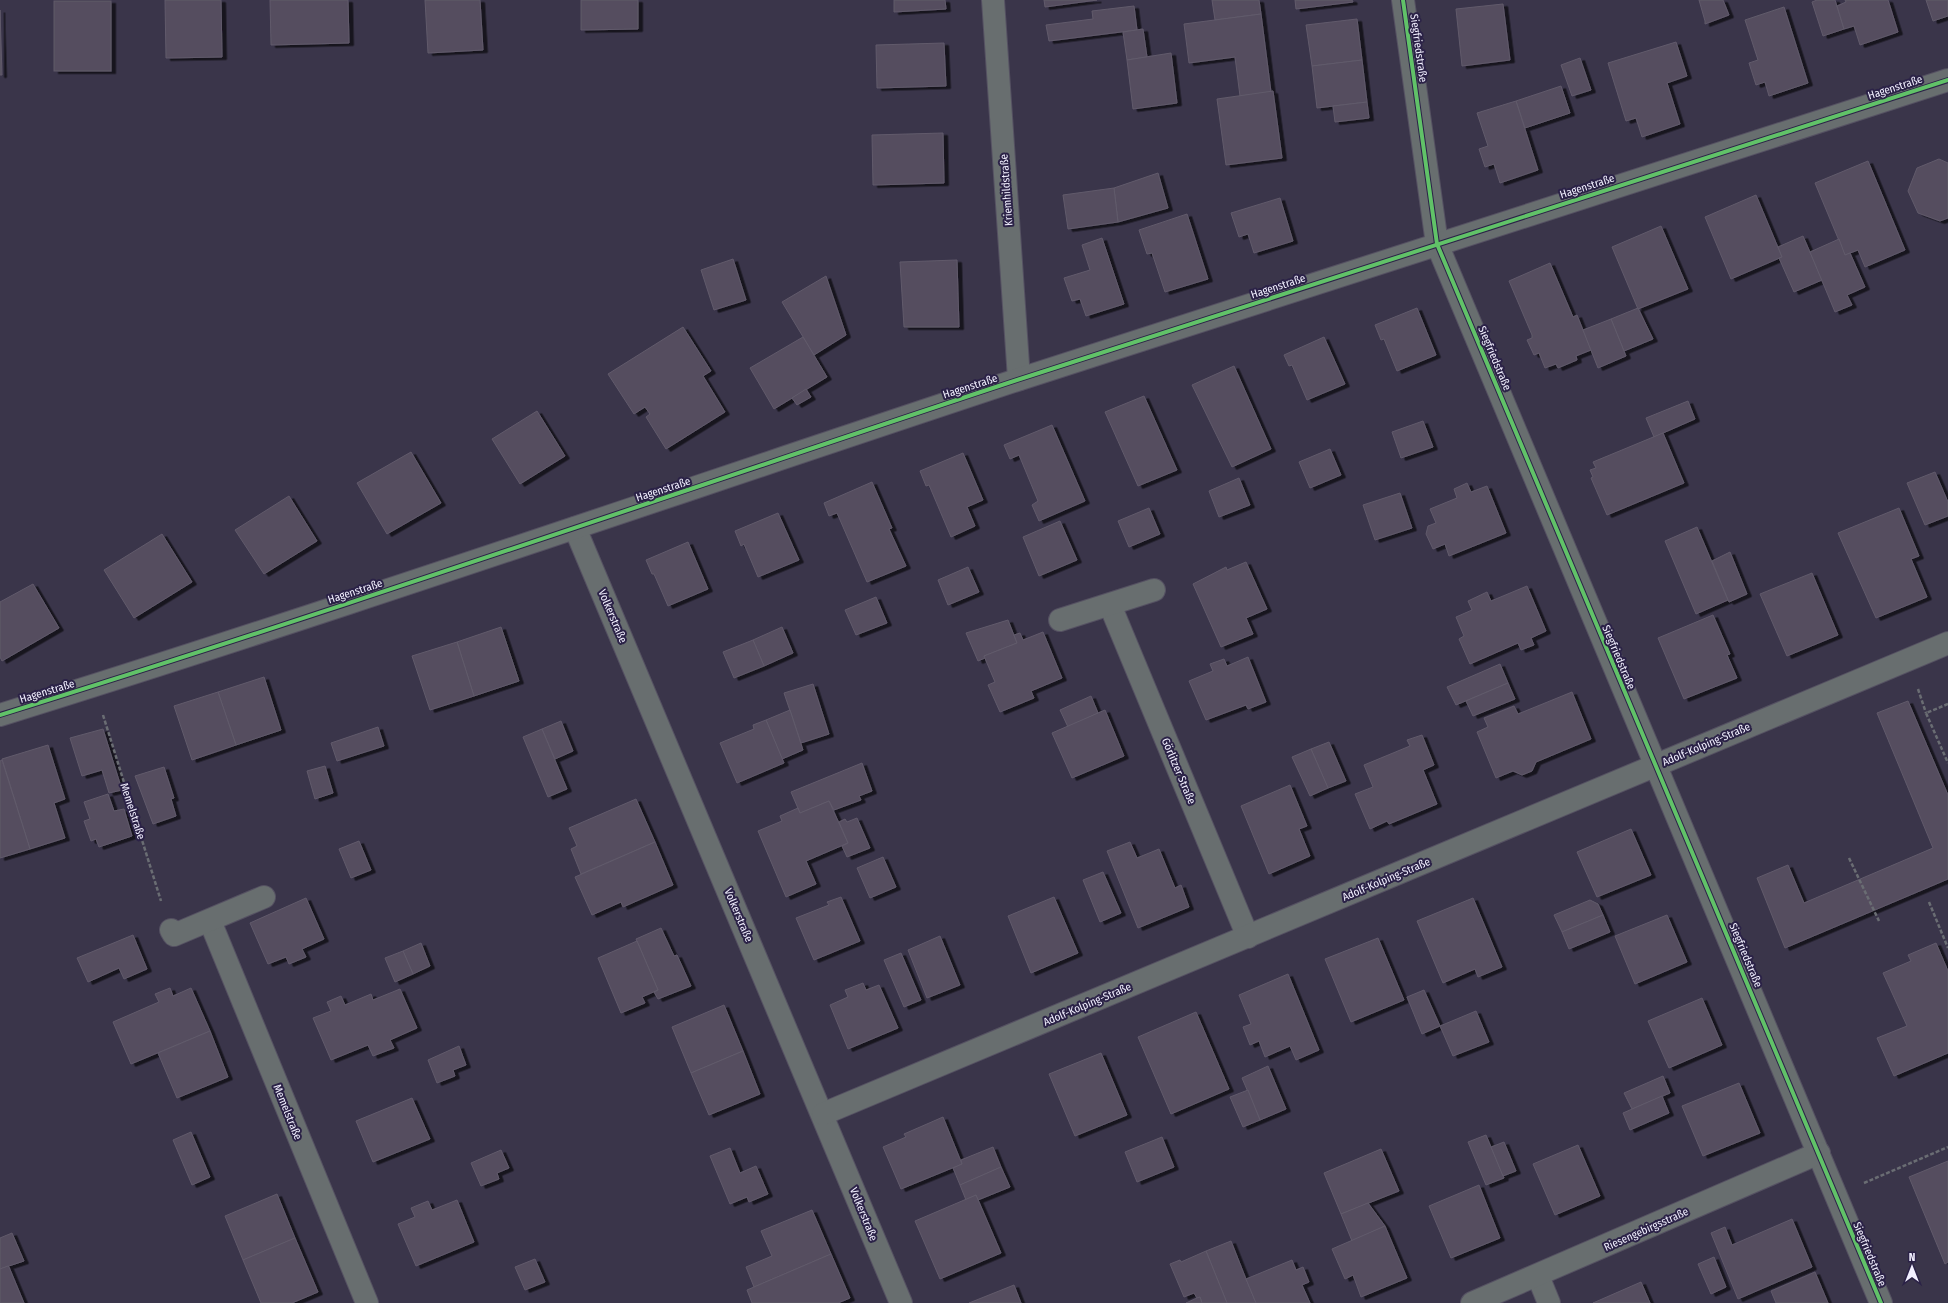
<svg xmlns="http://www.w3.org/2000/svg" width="1948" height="1303" font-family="'Fira Sans Condensed',sans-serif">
<defs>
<filter id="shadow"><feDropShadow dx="4.5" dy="2.5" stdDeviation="0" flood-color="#0009"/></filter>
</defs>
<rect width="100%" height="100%" fill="#3a354a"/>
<!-- building -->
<g fill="#554e5f" stroke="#615a6b" filter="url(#shadow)">
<path d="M165 0H221L222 57 166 58Z"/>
<path d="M270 0H348L349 43 271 45Z"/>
<path d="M425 0H480L483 50 428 53Z"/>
<path d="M581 0H638V29L581 30Z"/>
<path d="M894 0H945L946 9 894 12Z"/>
<path d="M1044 0H1097L1045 7Z"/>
<path d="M1212 0H1259L1261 14 1215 20Z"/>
<path d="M1295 0H1352L1353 2 1296 9Z"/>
<path d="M1699 0H1723L1729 15 1705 24V21Z"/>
<path d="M1817 0H1835L1844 29 1823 36 1812 2Z"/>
<path d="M1845 0H1888L1898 32 1860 45 1854 26 1844 29 1837 6 1846 2Z"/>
<path d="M1926 0H1948V16L1933 21Z"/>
<rect x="54" y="1" width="57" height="70"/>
<path d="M1503 4 1510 60 1462 66 1456 9Z"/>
<path d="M1134 6 1137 30 1049 41 1046 25 1093 19 1092 11Z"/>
<path d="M1784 7 1808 83 1769 96 1765 82 1756 85 1749 63 1758 60 1745 20Z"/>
<path d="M0 10 2 75H0Z"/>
<path d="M1261 14 1271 92 1240 96 1235 57 1189 63 1184 24Z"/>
<path d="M1357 19 1362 60 1312 66 1306 25Z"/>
<path d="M1143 29 1147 57 1127 60 1123 32Z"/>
<path d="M1676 42 1687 76 1667 83 1680 124 1642 137 1636 118 1626 121 1608 63Z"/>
<path d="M944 43 946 86 877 88 876 45Z"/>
<path d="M1171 53 1177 103 1133 109 1127 60Z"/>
<path d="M1580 58 1591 90 1572 96 1561 65Z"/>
<path d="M1362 60 1367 102 1317 108 1312 66Z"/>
<path d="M1561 86 1570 113 1525 128 1516 101Z"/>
<path d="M1273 91 1282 158 1226 165 1217 99Z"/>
<path d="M1516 101 1538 170 1500 183 1494 164 1485 167 1479 149 1488 146 1477 113Z"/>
<path d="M1367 102 1369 118 1335 122 1333 106Z"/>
<path d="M943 133 944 183 873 185 872 135Z"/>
<path d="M1939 159 1948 163V218L1940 221 1918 213 1908 191 1917 168Z"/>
<path d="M1868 161 1905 250 1865 267 1858 250 1845 255 1815 183Z"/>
<path d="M1158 173 1168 208 1118 222 1114 188Z"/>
<path d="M1114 188 1118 222 1068 229 1063 195Z"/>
<path d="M1756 195 1782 257 1731 279 1705 217Z"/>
<path d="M1280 198 1293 241 1254 253 1248 234 1239 237 1231 213Z"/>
<path d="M1187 214 1208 279 1165 292 1152 253 1147 254 1139 230Z"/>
<path d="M1661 226 1688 289 1638 309 1612 247Z"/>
<path d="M1803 236 1822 280 1794 292 1779 258 1782 257 1778 247Z"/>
<path d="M1102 238 1124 304 1086 316 1080 299 1072 301 1064 278 1090 270 1082 245Z"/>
<path d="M1839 239 1845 255 1850 253 1865 287 1847 295 1852 305 1835 312 1810 252Z"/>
<path d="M733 259 746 300 714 310 701 270Z"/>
<path d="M957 260 959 327H904L900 262Z"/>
<path d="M1550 263 1573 317 1577 315 1591 350 1576 356 1577 360 1558 368 1556 364 1545 368 1539 353 1534 355 1527 340 1532 338V335L1509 281Z"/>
<path d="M826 276 846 335 814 355 782 302Z"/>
<path d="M1417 308 1436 355 1397 371 1384 339 1381 340 1375 325Z"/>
<path d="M1638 308 1653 339 1624 351 1611 319Z"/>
<path d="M1611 319 1626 356 1598 368 1583 330Z"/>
<path d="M683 327 711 371 703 376 725 412 666 449 646 417 650 414 645 407 634 414 608 374Z"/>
<path d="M803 337 827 377 774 409 750 368Z"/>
<path d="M1324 337 1345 384 1307 400 1292 365 1289 366 1284 355Z"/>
<path d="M1234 366 1271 449 1232 467 1192 385Z"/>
<path d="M806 389 811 397 797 405 792 398Z"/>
<path d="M1144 396 1177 470 1138 486 1105 412Z"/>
<path d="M1688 401 1695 419 1654 437 1646 418Z"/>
<path d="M537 411 565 456 520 484 492 439Z"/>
<path d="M1423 421 1433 447 1401 458 1392 432Z"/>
<path d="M1052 425 1085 501 1039 521 1032 505 1038 501 1019 455 1010 459 1004 445Z"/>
<path d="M1663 433 1684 483 1607 515 1591 478 1593 477 1590 470 1596 468 1593 462Z"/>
<path d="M1330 449 1341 475 1310 488 1299 462Z"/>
<path d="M411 452 441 503 387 534 357 483Z"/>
<path d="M963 453 983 500 967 507 975 526 951 537 929 485 926 486 920 471Z"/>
<path d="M1935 472 1948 502V516L1925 525 1907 483Z"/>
<path d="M1239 478 1250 505 1219 517 1209 491Z"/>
<path d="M872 482 892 528 889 529 906 566 867 582 837 513 829 516 824 503Z"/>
<path d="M1467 483 1471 492 1487 486 1506 533 1449 556 1445 544 1433 549 1426 534 1428 526 1436 523 1430 509 1457 498 1454 489Z"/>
<path d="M1400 493 1412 528 1375 540 1363 505Z"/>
<path d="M289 496 317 541 264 574 235 530Z"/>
<path d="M1149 508 1160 534 1129 547 1118 521Z"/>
<path d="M1899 508 1919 556 1911 559 1927 597 1876 618 1838 533Z"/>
<path d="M778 513 799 560 758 577 744 544 741 546 735 531Z"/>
<path d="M1060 521 1077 560 1039 576 1023 537Z"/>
<path d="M1697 527 1728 600 1696 614 1665 541Z"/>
<path d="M162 534 192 582 134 618 104 570Z"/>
<path d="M688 542 708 589 668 606 654 574H652L646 560Z"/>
<path d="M1730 552 1747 594 1729 602 1712 561Z"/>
<path d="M1246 562 1267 609 1246 618 1253 634 1221 647 1193 584 1226 567 1227 570Z"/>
<path d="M968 567 979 592 948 605 938 580Z"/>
<path d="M1812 573 1838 635 1787 656 1760 594Z"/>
<path d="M33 584 59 628 2 661 0 657V602Z"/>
<path d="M1527 586 1546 631 1531 638 1534 645 1521 650 1518 643 1470 664 1459 639 1464 636 1456 617 1472 610 1468 601 1487 592 1491 601Z"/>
<path d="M876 597 887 623 856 635 845 610Z"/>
<path d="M1713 615 1730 654 1727 655 1737 678 1684 699 1658 638Z"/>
<path d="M1008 620 1017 643 984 656 985 658 978 661 966 633Z"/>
<path d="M501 627 519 681 474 696 457 642Z"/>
<path d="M782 627 793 653 764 666 753 640Z"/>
<path d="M1043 632 1062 678 1031 691 1034 698 1000 712 988 685 995 682 984 656 1017 643 1014 635 1020 633 1023 640Z"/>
<path d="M753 640 764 666 734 678 723 652Z"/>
<path d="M457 642 474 696 430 710 412 656Z"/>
<path d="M1248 657 1266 702 1248 709 1246 705 1206 720 1189 681 1213 671 1210 664 1224 659 1227 666Z"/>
<path d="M1500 664 1508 683 1456 705 1447 687Z"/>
<path d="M264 677 281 730 236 745 218 692Z"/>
<path d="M1508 683 1515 699 1473 716 1466 701Z"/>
<path d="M813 684 829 734 801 743 784 693Z"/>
<path d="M218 692 236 745 192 760 174 706Z"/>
<path d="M1572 692 1591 739 1536 762 1532 771 1522 775 1513 771 1496 778 1477 732 1488 727 1484 718 1514 706 1518 714Z"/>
<path d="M1091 696 1098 713 1068 727 1060 710Z"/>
<path d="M1908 701 1948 795V879L1785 948 1757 878 1788 865 1804 903 1933 848 1877 713Z"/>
<path d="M790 710 803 750 782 759 766 720Z"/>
<path d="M1105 710 1124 756 1072 778 1052 733Z"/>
<path d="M766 720 784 763 737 783 720 743 754 729 753 725Z"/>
<path d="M561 721 573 751 555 759 542 729Z"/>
<path d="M378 727 384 746 337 761 331 743Z"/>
<path d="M103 729 122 790 109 793 102 770 82 776 70 738Z"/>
<path d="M542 729 567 789 548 797 523 737Z"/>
<path d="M1422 735 1434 765 1423 770 1437 804 1389 824 1387 821 1370 829 1355 794 1373 787 1364 765 1410 746 1407 740Z"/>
<path d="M1329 742 1346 781 1328 788 1311 749Z"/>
<path d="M48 745 65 799 54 803 65 838 30 849 2 759Z"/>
<path d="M1311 749 1328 788 1310 796 1292 757Z"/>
<path d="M2 760 30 849 0 858V761Z"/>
<path d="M862 763 872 791 859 796 861 800 834 810 829 801 800 813 791 792Z"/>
<path d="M325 766 333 793 315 799 307 771Z"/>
<path d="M164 767 174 798 171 799 176 816 153 824 135 776Z"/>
<path d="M1290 785 1307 826 1299 829 1310 856 1269 874 1241 806Z"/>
<path d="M108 794 114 811 124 809 132 836 99 847 96 839 91 841 84 821 90 819 84 802Z"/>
<path d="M636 799 655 842 581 874 571 849 577 846 569 828Z"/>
<path d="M829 801 848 843 806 861 816 884 786 897 758 831 782 821 780 816 798 808 800 813Z"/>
<path d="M857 818 870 848 847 857 842 846 848 843 839 822 845 819 847 822Z"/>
<path d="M1631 829 1651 875 1597 897 1577 852Z"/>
<path d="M359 841 371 870 351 878 339 849Z"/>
<path d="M655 842 673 885 623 907 621 902 592 915 575 877Z"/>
<path d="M1130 842 1137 858 1159 849 1175 888 1181 885 1189 907 1138 928 1107 851Z"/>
<path d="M883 857 896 887 870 898 857 868Z"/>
<path d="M1103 872 1121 913 1100 922 1083 880Z"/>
<path d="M841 897 860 941 814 960 796 918 829 905 827 902Z"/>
<path d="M1054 897 1078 953 1031 973 1008 916Z"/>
<path d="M306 898 324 939 302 949 306 957 289 964 286 957 268 964 250 923Z"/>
<path d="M1473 898 1502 967 1478 977 1475 969 1443 983 1417 921Z"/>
<path d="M1590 900 1598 904 1603 915 1562 932 1554 915Z"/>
<path d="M1603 915 1610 932 1569 949 1562 932Z"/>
<path d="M1667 915 1687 962 1635 984 1615 936Z"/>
<path d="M661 928 674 956 677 955 691 986 658 999 654 992 658 990 636 939Z"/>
<path d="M133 935 147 969 124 979 119 968 88 982 77 958Z"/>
<path d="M940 936 960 985 927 998 908 950Z"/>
<path d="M1378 938 1404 1000 1351 1022 1325 959Z"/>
<path d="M637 941 658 990 642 997 645 1003 621 1013 598 958Z"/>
<path d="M421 943 430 966 413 974 403 951Z"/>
<path d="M1936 943 1948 971V1053L1894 1076 1877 1038 1907 1026 1883 973 1911 961 1908 955Z"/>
<path d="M403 951 413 974 395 982 385 958Z"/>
<path d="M901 953 921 1000 904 1007 884 960Z"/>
<path d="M1288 974 1319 1050 1296 1060 1290 1046 1265 1057 1259 1041 1250 1045 1243 1027 1251 1024 1239 995Z"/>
<path d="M863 983 866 990 879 985 898 1028 848 1049 830 1005 848 997 845 990Z"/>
<path d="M170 988 173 996 191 988 210 1031 131 1064 113 1022 159 1002 155 994Z"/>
<path d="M400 989 417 1028 390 1040 394 1048 373 1056 368 1045 331 1060 313 1018 331 1011 327 1002 341 996 345 1005 371 994 373 1000Z"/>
<path d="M1424 990 1440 1026 1422 1034 1407 997Z"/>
<path d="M1702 998 1722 1045 1669 1068 1648 1021Z"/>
<path d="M724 1005 743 1051 691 1073 672 1027Z"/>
<path d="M1476 1011 1489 1042 1453 1056 1440 1026Z"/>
<path d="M1196 1012 1229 1089 1171 1114 1138 1037Z"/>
<path d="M210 1031 228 1077 177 1098 158 1053Z"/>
<path d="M459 1046 466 1065 453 1070 455 1076 437 1083 428 1060Z"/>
<path d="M743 1051 760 1094 709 1115 691 1073Z"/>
<path d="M1101 1053 1127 1115 1075 1136 1049 1074Z"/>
<path d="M1268 1066 1286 1109 1260 1120 1242 1078Z"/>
<path d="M1663 1076 1670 1093 1632 1109 1624 1093Z"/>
<path d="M1739 1083 1760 1133 1703 1156 1682 1106Z"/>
<path d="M1248 1090 1260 1120 1243 1127 1230 1097Z"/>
<path d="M1662 1096 1669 1113 1630 1130 1623 1113Z"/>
<path d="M412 1098 430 1139 373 1162 356 1121Z"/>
<path d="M943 1117 962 1164 901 1189 883 1147 906 1137 904 1134Z"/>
<path d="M191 1132 210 1177 192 1185 173 1140Z"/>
<path d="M1486 1135 1504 1178 1486 1185 1468 1142Z"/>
<path d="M1162 1137 1174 1167 1137 1182 1125 1152Z"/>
<path d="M1504 1142 1516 1171 1503 1176 1491 1147Z"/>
<path d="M1578 1145 1600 1196 1555 1215 1533 1164Z"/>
<path d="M993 1147 1001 1167 960 1185 953 1168 962 1164 961 1160Z"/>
<path d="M730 1148 740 1173 756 1166 768 1194 749 1202 747 1197 730 1204 710 1156Z"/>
<path d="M1381 1149 1399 1191 1341 1214 1324 1173Z"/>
<path d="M501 1150 509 1168 497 1173 499 1179 481 1186 471 1163Z"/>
<path d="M1948 1161V1262L1945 1264 1909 1177Z"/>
<path d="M1001 1167 1010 1187 978 1200 976 1195 966 1200 960 1185Z"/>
<path d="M1479 1185 1500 1238 1451 1258 1429 1206Z"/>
<path d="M277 1194 295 1238 243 1260 225 1216Z"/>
<path d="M976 1195 1001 1253 940 1279 915 1221Z"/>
<path d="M457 1200 474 1242 416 1266 398 1224 415 1217 411 1208 428 1201 432 1210Z"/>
<path d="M1368 1203 1385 1226 1352 1241 1341 1214Z"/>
<path d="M812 1210 831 1254 754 1287 746 1267 772 1256 761 1231Z"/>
<path d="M1792 1219 1812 1267 1738 1299 1711 1233 1725 1227 1732 1245Z"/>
<path d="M1385 1226 1407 1278 1361 1297 1353 1275 1345 1279 1332 1249Z"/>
<path d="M12 1233 24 1261 0 1269V1238Z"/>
<path d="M295 1238 318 1292 292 1303H261L243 1260Z"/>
<path d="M1231 1241 1246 1279 1256 1303H1227L1206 1251Z"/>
<path d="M1206 1251 1227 1303H1202L1200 1297 1197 1298 1194 1293 1184 1297 1170 1264 1180 1260 1181 1262Z"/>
<path d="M831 1254 850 1298 838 1303H752L747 1290Z"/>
<path d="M1714 1257 1726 1287 1711 1294 1698 1264Z"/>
<path d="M535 1259 545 1282 525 1290 515 1267Z"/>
<path d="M1292 1260 1296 1270 1303 1267 1309 1282 1302 1285 1310 1303H1256L1246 1279Z"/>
<path d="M8 1266 9 1267 24 1303H0V1269Z"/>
<path d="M1815 1272 1828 1303H1776L1771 1291Z"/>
<path d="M1641 1282 1650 1303H1593Z"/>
<path d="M1014 1285 1021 1303H969Z"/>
<path d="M1200 1297 1202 1303H1186L1197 1298Z"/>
</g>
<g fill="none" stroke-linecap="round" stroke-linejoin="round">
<defs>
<g id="minor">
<path d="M993 0 1019 379"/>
<path d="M1403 0 1437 244 1881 1303"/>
<path d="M575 528 901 1303"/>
<path d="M1110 605 1248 937"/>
<path d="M1060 620 1154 590"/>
<path d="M0 715C341 609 678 492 1017 380 1327 278 1638 180 1948 80"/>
<path d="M210 921 367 1303"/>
<path d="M171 930 174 935 264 897"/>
<path d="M823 1114 1948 643"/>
<path d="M1538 1276 1549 1303"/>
<path d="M1472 1303 1819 1153"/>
</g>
</defs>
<!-- minor casing -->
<use href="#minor" stroke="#555162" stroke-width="24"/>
<!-- path -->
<g stroke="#6a6d73" stroke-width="2.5" stroke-dasharray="4 2" stroke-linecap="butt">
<path d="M1918 689 1926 713"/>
<path d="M1948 704 1926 713 1948 763"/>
<path d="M103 715 161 901"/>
<path d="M1849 858 1879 921"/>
<path d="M1929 902 1948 948"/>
<path d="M1864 1183 1948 1147"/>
</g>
<!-- minor -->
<use href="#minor" stroke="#686e6f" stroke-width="22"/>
<defs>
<g id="cycleway">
<path d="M1403 0 1437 244 1881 1303"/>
<path d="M0 715C341 609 678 492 1017 380 1327 278 1638 180 1948 80"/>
</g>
</defs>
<!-- cycleway casing -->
<use href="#cycleway" stroke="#2b2247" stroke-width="6"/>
<!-- cycleway -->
<use href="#cycleway" stroke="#61c268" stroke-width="4"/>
</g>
<g text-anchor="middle" stroke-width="4" stroke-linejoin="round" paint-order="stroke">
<!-- street labels -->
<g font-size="11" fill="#f2f0ff" stroke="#2b2247">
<text transform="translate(1419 48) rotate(82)" y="4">Siegfriedstraße</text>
<text transform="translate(1895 87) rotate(-18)" y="4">Hagenstraße</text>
<text transform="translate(1587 186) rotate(-18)" y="4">Hagenstraße</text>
<text transform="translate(1006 190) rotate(-94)" y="4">Kriemhildstraße</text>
<text transform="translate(1278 286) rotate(-18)" y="4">Hagenstraße</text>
<text transform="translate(1495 358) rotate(67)" y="4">Siegfriedstraße</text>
<text transform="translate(970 386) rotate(-18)" y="4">Hagenstraße</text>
<text transform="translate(663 489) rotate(-18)" y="4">Hagenstraße</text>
<text transform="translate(355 591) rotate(-18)" y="4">Hagenstraße</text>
<text transform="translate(613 616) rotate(67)" y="4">Volkerstraße</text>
<text transform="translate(1619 657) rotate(67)" y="4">Siegfriedstraße</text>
<text transform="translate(47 691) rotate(-17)" y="4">Hagenstraße</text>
<text transform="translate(1706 744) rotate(-23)" y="4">Adolf-Kolping-Straße</text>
<text transform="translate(1179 771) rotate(67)" y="4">Görlitzer Straße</text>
<text transform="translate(133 811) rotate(72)" y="4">Memelstraße</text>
<text transform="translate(1386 879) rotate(-23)" y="4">Adolf-Kolping-Straße</text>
<text transform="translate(739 915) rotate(67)" y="4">Volkerstraße</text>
<text transform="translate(1746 955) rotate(67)" y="4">Siegfriedstraße</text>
<text transform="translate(1087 1004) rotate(-23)" y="4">Adolf-Kolping-Straße</text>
<text transform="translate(288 1112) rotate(68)" y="4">Memelstraße</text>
<text transform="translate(864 1214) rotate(68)" y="4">Volkerstraße</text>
<text transform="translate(1646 1229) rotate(-24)" y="4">Riesengebirgsstraße</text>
<text transform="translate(1870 1254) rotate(67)" y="4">Siegfriedstraße</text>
</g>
</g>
<!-- north arrow -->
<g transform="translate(1912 1267)" stroke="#2b2247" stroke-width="3" paint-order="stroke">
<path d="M0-3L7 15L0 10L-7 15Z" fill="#f2f0ff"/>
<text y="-6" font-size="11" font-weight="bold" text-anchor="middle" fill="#f2f0ff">N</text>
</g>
</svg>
